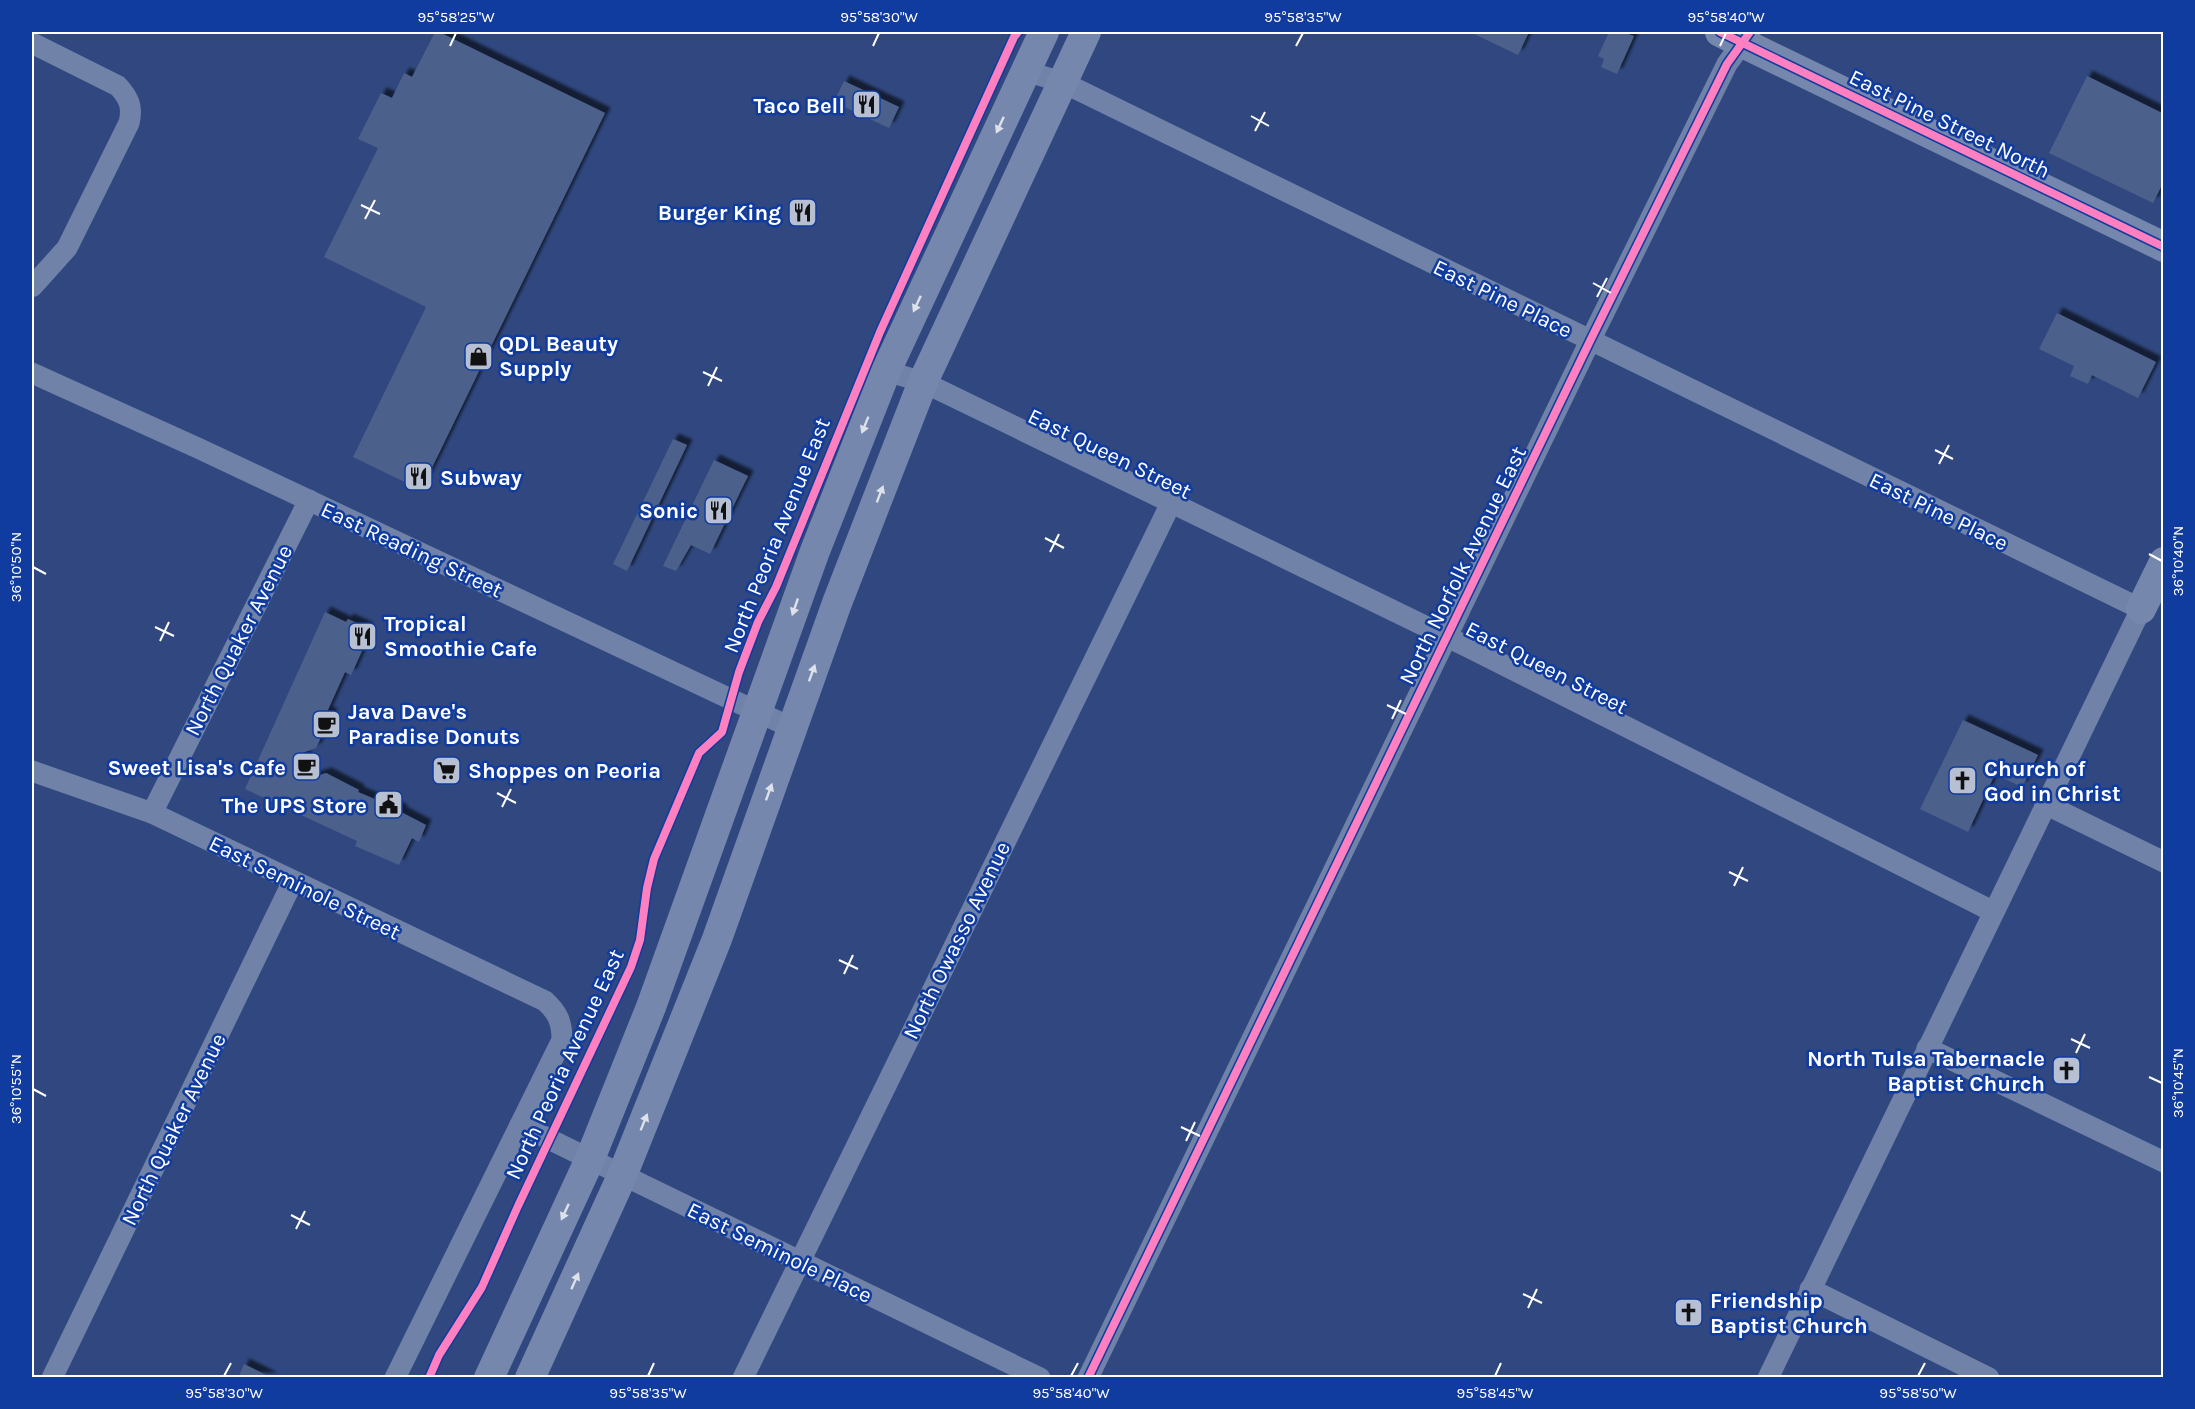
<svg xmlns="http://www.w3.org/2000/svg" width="2195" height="1409" font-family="Karla,sans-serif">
<defs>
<filter id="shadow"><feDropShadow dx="5.5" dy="-5.5" stdDeviation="1.5" flood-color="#0009"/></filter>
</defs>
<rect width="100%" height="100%" fill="#30487f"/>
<!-- building -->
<g fill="#4c608b" filter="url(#shadow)">
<path d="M435 32H439L605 113 421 490 353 457 426 307 324 257 378 148 358 139 381 93 392 98 404 73 412 77Z"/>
<path d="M1470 32H1529L1518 55Z"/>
<path d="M1609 32H1622L1634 36 1617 74 1601 67 1604 59 1598 56Z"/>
<path d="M2087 76 2164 114V181L2153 203 2049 153Z"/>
<path d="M844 81 899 107 889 128 834 102Z"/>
<path d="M2057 313 2156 362 2138 398 2092 375 2088 384 2070 376 2074 366 2039 349Z"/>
<path d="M673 439 687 445 627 571 613 564Z"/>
<path d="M714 460 748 476 710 554 691 545 676 571 663 566Z"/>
<path d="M325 612 346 622 348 619 368 628 356 648 362 651 351 675 345 672 327 712 332 714 316 748 302 753 304 757 306 756 311 778 326 773 359 790 358 792 377 800 378 798 402 810 401 812 426 825 419 842 412 838 399 865 355 846 357 841 245 789Z"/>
<path d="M1963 720 2038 755 2022 787 1995 774 1968 832 1920 809Z"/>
<path d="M244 1364 272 1378H238Z"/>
</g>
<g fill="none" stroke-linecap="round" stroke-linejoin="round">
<!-- street -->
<g stroke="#7082a8" stroke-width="21">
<path d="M32 43 118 86C129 98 133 107 129 123L67 248 32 287"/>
<path d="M1025 71 1062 82 2141 609 1768 1378"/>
<path d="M886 371 923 382 1468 647 1992 911"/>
<path d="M32 373 200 449 792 728"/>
<path d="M32 771 152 813 545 1001C558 1013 562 1022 562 1040L395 1378"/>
<path d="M2045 804 2164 862"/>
<path d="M152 813 309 500"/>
<path d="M1927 1048 2164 1162"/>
<path d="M520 1125 1040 1378"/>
<path d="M1810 1289 1989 1378"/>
<path d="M52 1378 293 881"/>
<path d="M743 1378 1171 503"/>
<path d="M1088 1378 1590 341 1727 64 1750 32"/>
</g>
<!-- secondary -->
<g stroke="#7687ad" stroke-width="30">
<path d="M1720 32 2164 247"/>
<path d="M2141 609 2164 562"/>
<path d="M489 1378 590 1159 651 1007 815 551 886 371 1044 32"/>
<path d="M530 1378 622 1176 717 939 837 603 923 382 1086 32"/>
</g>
<defs>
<g id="cycleway">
<path d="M1720 32 2164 247"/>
<path d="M429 1378 439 1355 482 1287 518 1206 631 967 640 940 647 888 654 859 699 753 722 732 739 672 758 622 776 587 880 332 1014 37 1018 32"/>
<path d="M1088 1378 1590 341 1727 64 1750 32"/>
</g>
</defs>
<!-- cycleway casing -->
<use href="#cycleway" stroke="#103b9f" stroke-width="11"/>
<!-- cycleway -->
<use href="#cycleway" stroke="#ff80c0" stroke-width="8"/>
</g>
<!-- one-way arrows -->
<defs><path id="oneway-solid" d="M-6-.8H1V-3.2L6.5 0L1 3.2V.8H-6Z" transform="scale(1.5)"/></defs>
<g fill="#dde1ea">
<use href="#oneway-solid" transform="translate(1000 125) rotate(115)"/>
<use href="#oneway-solid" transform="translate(917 304) rotate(115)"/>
<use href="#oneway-solid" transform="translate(865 425) rotate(112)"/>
<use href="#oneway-solid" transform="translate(880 494) rotate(-69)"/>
<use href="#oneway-solid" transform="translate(795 607) rotate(109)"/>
<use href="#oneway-solid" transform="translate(812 673) rotate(-70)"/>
<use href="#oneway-solid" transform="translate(769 792) rotate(-70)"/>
<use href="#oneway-solid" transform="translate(644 1122) rotate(-68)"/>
<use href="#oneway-solid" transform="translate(565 1212) rotate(115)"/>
<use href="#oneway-solid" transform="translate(575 1281) rotate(-66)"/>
</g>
<!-- ticks -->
<path fill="none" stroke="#fff" stroke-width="2" d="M450 46 456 33M873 46 879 33M1296 46 1303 33M1720 46 1726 33M1251 116 1269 126M1255 131 1265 112M361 205 380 214M365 219 375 200M1593 283 1611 293M1597 297 1607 278M703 372 722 381M708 386 717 367M1935 450 1953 459M1939 464 1949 445M1045 538 1064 548M1050 552 1059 534M2149 554 2162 561M33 567 46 574M155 627 174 636M160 641 169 622M1387 705 1406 714M1392 719 1401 700M497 793 516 803M502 807 511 789M1729 872 1748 881M1734 886 1743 867M839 960 858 969M844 974 853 955M2071 1039 2090 1048M2076 1053 2085 1034M2149 1077 2162 1083M33 1089 46 1096M1181 1127 1200 1136M1186 1141 1195 1122M291 1215 310 1225M296 1229 305 1211M1523 1294 1542 1303M1528 1308 1537 1289M224 1376 231 1363M648 1376 654 1363M1071 1376 1078 1363M1495 1376 1501 1363M1918 1376 1925 1363"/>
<!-- icons -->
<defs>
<symbol id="restaurant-square" viewBox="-11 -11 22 22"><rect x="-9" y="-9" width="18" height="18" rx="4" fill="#b7bfd2" stroke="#103b9f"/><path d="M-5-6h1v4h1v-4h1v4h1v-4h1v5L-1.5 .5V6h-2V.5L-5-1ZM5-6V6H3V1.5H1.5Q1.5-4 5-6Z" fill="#111"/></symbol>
<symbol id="shop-square" viewBox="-11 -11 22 22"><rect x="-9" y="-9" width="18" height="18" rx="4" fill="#b7bfd2" stroke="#103b9f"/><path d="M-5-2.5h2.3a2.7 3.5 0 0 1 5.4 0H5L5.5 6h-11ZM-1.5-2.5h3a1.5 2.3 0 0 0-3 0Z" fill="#111"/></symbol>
<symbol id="cafe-square" viewBox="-11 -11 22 22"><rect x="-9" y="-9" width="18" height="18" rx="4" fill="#b7bfd2" stroke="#103b9f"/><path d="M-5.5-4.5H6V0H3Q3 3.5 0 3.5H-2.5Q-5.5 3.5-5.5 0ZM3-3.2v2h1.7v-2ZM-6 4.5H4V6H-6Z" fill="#111"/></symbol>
<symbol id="supermarket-square" viewBox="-11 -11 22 22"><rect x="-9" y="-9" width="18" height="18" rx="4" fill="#b7bfd2" stroke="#103b9f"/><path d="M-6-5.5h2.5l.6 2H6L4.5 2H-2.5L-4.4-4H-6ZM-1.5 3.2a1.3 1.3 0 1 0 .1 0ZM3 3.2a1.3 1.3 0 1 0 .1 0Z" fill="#111"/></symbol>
<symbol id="church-square" viewBox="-11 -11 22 22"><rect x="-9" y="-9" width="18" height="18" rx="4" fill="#b7bfd2" stroke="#103b9f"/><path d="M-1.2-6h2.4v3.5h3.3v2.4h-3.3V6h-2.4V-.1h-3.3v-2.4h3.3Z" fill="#111"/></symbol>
<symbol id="civic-square" viewBox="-11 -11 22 22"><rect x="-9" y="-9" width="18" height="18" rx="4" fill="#b7bfd2" stroke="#103b9f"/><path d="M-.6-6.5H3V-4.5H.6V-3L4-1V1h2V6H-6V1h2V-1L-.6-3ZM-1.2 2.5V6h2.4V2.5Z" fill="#111"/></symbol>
</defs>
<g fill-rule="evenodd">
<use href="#restaurant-square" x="850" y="88" width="33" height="33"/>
<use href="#restaurant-square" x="786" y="196" width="33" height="33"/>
<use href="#shop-square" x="462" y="340" width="33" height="33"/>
<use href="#restaurant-square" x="402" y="460" width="33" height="33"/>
<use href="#restaurant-square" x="702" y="494" width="33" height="33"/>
<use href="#restaurant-square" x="346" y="620" width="33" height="33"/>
<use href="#cafe-square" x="310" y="708" width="33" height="33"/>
<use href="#cafe-square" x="290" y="750" width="33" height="33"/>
<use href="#supermarket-square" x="430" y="754" width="33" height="33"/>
<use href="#church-square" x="1946" y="764" width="33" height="33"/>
<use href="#civic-square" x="372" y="788" width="33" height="33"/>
<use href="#church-square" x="2050" y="1054" width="33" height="33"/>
<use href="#church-square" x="1672" y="1296" width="33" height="33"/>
</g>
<g text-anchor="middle" stroke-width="5" stroke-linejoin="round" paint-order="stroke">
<!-- poi labels -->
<g font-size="22" font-weight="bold" fill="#fff" stroke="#103b9f" text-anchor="start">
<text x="845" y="113" text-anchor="end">Taco Bell</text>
<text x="781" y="220" text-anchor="end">Burger King</text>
<text x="499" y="351">QDL Beauty<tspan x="499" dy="25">Supply</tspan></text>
<text x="440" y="485">Subway</text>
<text x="698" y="518" text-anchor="end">Sonic</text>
<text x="384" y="631">Tropical<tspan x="384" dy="25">Smoothie Cafe</tspan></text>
<text x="348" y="719">Java Dave's<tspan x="348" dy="25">Paradise Donuts</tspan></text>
<text x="286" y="775" text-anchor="end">Sweet Lisa's Cafe</text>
<text x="1984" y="776">Church of<tspan x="1984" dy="25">God in Christ</tspan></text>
<text x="468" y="778">Shoppes on Peoria</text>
<text x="367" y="813" text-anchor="end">The UPS Store</text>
<text x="2045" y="1066" text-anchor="end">North Tulsa Tabernacle<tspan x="2045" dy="25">Baptist Church</tspan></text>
<text x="1710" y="1308">Friendship<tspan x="1710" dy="25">Baptist Church</tspan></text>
</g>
<!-- street labels -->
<g font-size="22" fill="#fff" stroke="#103b9f">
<text transform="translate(1950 123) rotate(26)" y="8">East Pine Street North</text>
<text transform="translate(1503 298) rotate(26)" y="8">East Pine Place</text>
<text transform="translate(1110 453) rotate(26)" y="8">East Queen Street</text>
<text transform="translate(1939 511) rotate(26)" y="8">East Pine Place</text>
<text transform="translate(776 535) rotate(-68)" y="8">North Peoria Avenue East</text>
<text transform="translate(412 549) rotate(25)" y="8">East Reading Street</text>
<text transform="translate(1462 565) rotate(-64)" y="8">North Norfolk Avenue East</text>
<text transform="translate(238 640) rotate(-63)" y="8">North Quaker Avenue</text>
<text transform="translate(1547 667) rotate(27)" y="8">East Queen Street</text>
<text transform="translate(305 887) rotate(26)" y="8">East Seminole Street</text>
<text transform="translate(956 940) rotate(-64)" y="8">North Owasso Avenue</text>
<text transform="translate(564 1064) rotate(-65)" y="8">North Peoria Avenue East</text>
<text transform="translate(173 1129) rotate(-64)" y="8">North Quaker Avenue</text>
<text transform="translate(780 1252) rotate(26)" y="8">East Seminole Place</text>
</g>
</g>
<!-- border -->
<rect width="2195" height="1409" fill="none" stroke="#103b9f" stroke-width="66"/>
<rect x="33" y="33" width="2129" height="1343" fill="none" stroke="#fff" stroke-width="2"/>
<g font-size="15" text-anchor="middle" fill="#fff">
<text x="456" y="22">95°58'25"W</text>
<text x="879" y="22">95°58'30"W</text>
<text x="1303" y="22">95°58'35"W</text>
<text x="1726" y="22">95°58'40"W</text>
<text transform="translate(2178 561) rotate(-90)" y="5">36°10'40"N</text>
<text transform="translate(16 567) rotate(-90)" y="5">36°10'50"N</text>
<text transform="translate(2178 1083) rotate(-90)" y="5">36°10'45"N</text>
<text transform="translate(16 1089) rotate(-90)" y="5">36°10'55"N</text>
<text x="224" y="1398">95°58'30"W</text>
<text x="648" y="1398">95°58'35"W</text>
<text x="1071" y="1398">95°58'40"W</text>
<text x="1495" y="1398">95°58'45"W</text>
<text x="1918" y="1398">95°58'50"W</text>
</g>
</svg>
